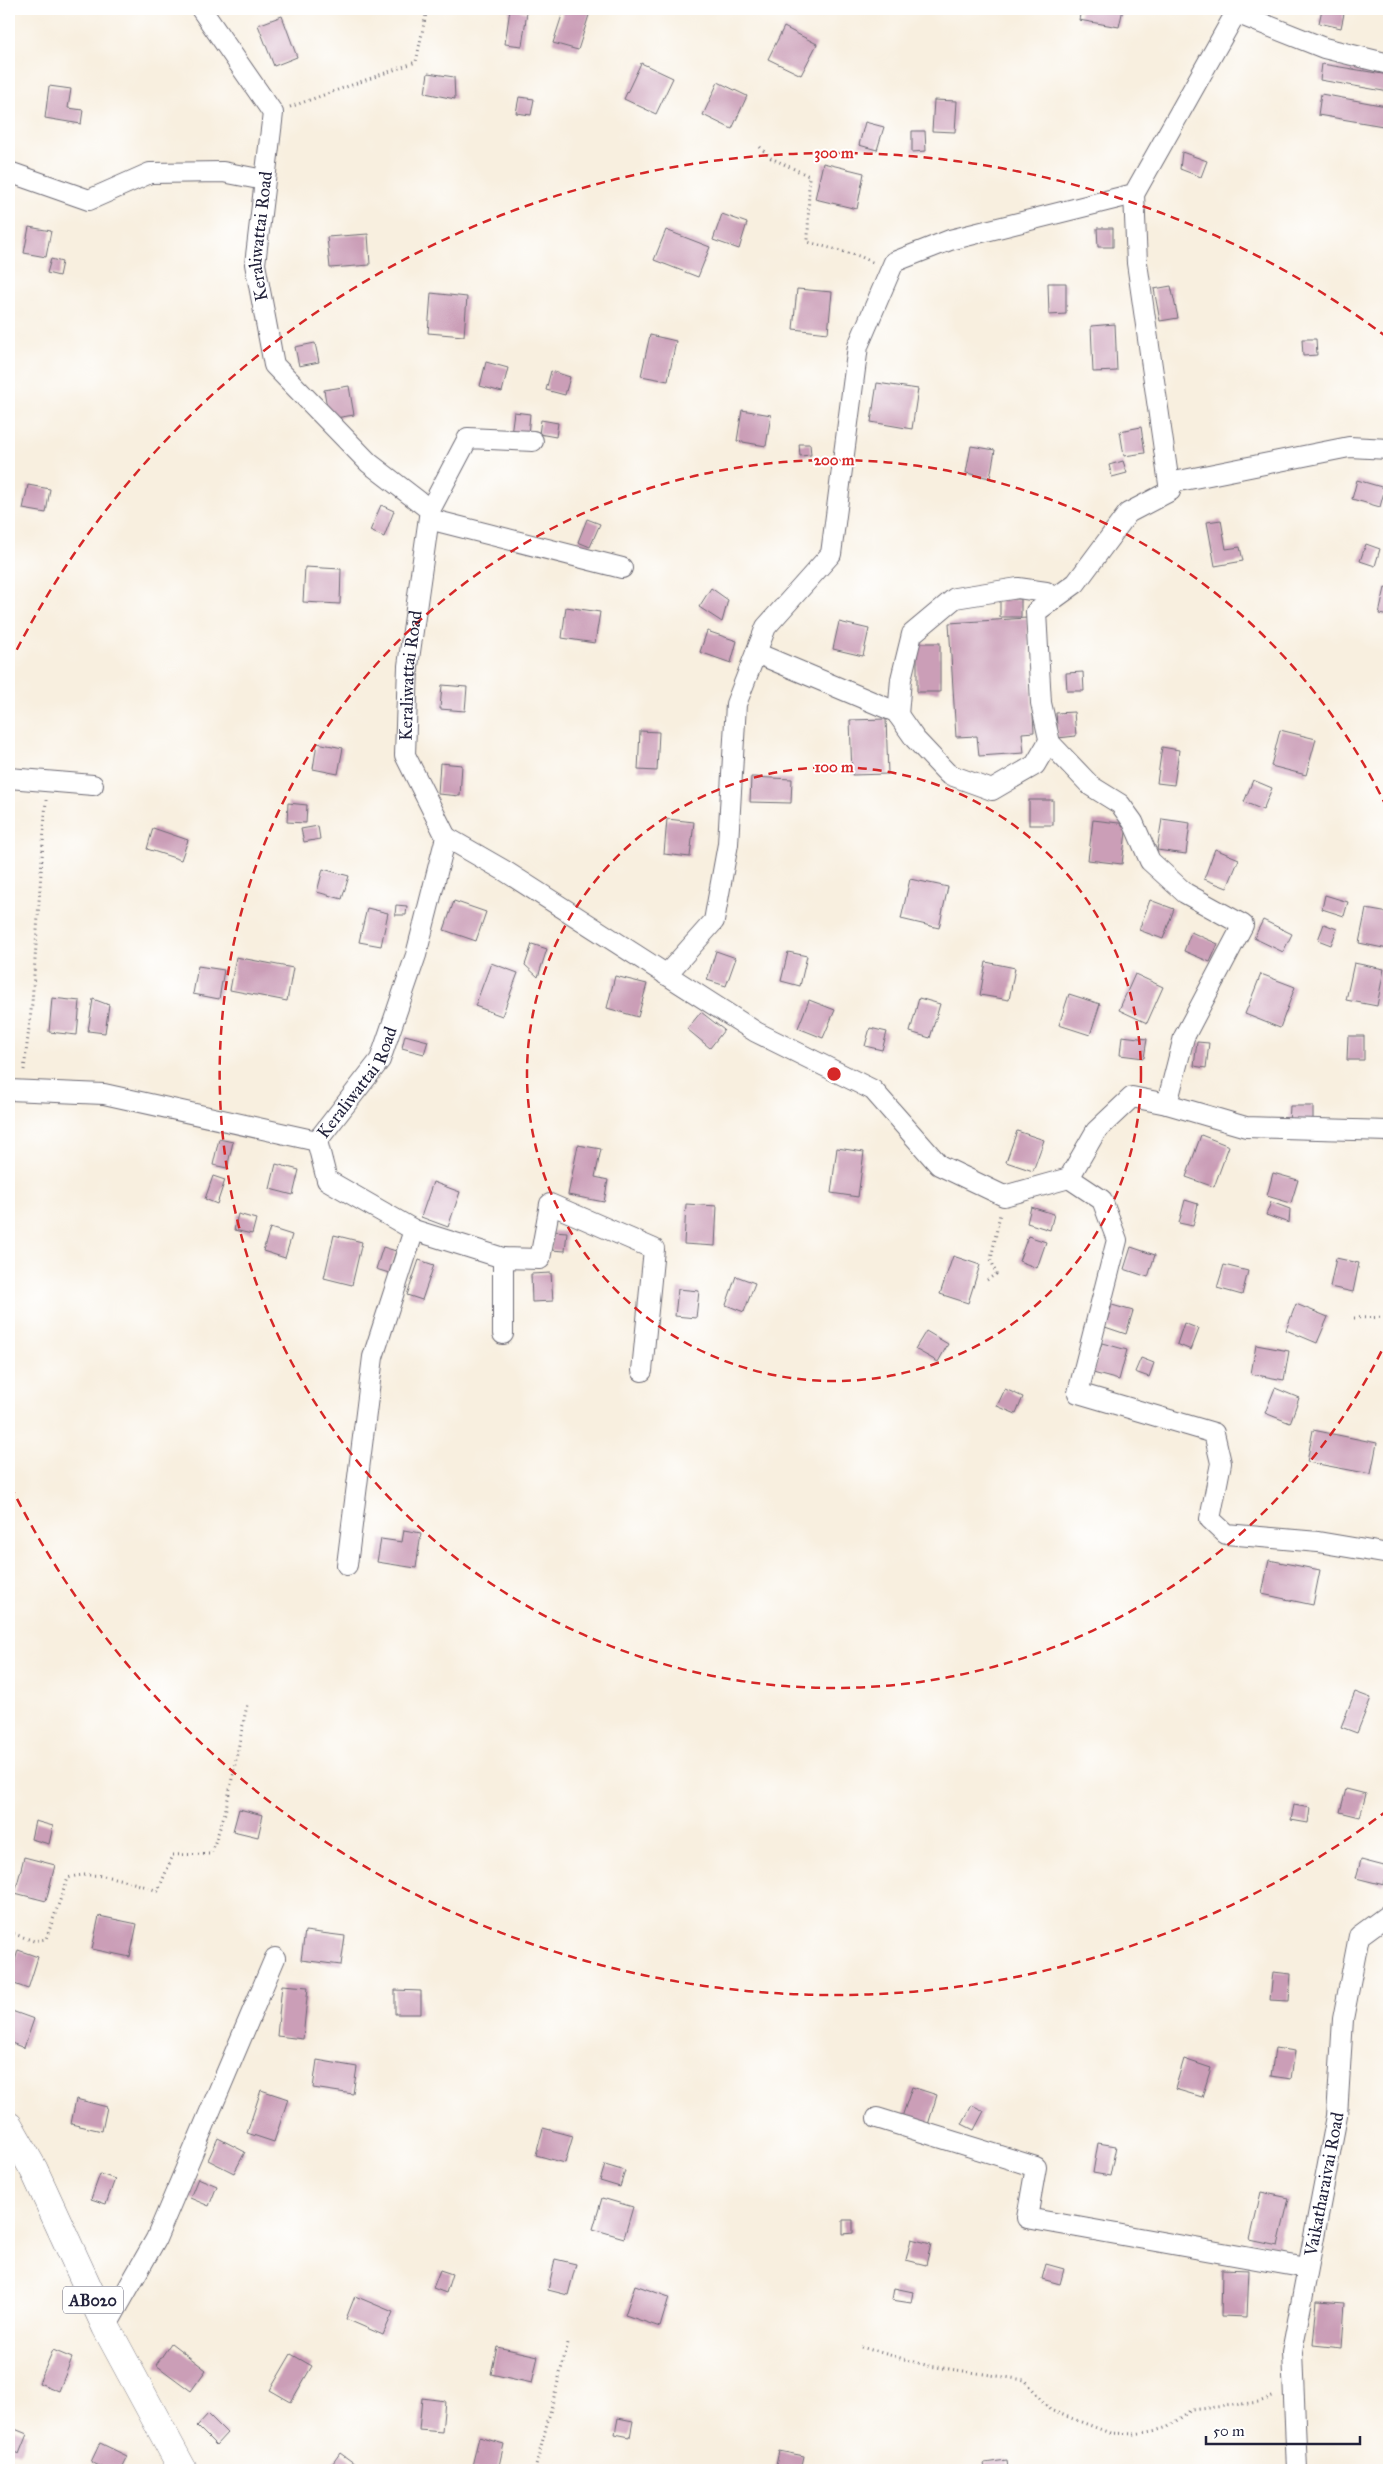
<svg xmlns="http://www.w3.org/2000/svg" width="1398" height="2479" font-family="'IM FELL Great Primer',serif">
<rect width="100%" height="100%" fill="#fff"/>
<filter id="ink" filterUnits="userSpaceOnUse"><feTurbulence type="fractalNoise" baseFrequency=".02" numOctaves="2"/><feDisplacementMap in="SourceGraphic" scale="10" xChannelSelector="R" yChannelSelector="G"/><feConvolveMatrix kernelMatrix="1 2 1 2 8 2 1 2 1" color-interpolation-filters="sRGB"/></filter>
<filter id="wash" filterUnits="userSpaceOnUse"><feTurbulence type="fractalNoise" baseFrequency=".0096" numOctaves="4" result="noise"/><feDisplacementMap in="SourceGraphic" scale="20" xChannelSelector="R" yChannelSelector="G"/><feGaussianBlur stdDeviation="1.12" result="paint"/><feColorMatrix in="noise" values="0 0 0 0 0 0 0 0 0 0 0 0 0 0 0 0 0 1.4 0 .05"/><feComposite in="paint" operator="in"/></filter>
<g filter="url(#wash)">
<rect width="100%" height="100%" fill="#f8efdf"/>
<g id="blocks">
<!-- building -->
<g fill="#cb9eb7">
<path d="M510 9 527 12 522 46 505 44Z"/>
<path d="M564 9H578L590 12 578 50 553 43Z"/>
<path d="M1081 9H1123L1119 27 1079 20Z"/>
<path d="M1322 9H1345L1341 28 1319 23Z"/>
<path d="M282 16 297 57 274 66 258 25Z"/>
<path d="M784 27 817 44 801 75 768 59Z"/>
<path d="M641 63 673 78 656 114 624 99Z"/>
<path d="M1322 64 1389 75V92L1320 80Z"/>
<path d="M428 73 454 77 455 99 425 93Z"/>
<path d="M718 82 747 96 732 129 703 115Z"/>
<path d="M49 86 71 89 68 108 83 110 81 124 45 118Z"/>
<path d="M1321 94 1386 106 1389 95V127L1318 115Z"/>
<path d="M519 97 534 99 531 115 516 113Z"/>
<path d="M934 100 957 101 955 132 932 131Z"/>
<path d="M865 122 884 127 877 150 859 145Z"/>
<path d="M912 131H925L926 151 912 152Z"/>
<path d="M1182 152 1207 161 1201 177 1180 169Z"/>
<path d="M823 163 864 173 857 209 815 199Z"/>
<path d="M722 214 747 223 739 249 713 240Z"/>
<path d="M29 227 51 231 46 257 24 253Z"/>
<path d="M1097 228H1113V247H1098Z"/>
<path d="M666 230 710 247 698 277 654 260Z"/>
<path d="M368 234 370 265 330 268 327 237Z"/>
<path d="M51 259 62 262 59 276 47 273Z"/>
<path d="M1048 283H1066V314L1049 315Z"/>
<path d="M1171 286 1178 318 1160 321 1154 289Z"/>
<path d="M797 289 832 292 828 333 793 329Z"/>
<path d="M431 293 467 297 464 336 428 333Z"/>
<path d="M1115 324 1117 371 1093 372 1091 326Z"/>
<path d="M650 335 676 341 668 381 641 376Z"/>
<path d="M1302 339H1316L1317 355 1303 356Z"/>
<path d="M315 343 319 362 299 366 295 347Z"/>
<path d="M486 362 508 368 502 392 480 386Z"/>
<path d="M551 371 570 377 565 395 546 390Z"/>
<path d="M877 383 918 389 912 429 871 422Z"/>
<path d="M349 386 354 415 329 419 324 390Z"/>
<path d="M742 410 771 415 766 446 737 441Z"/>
<path d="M514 412 530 414 528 435 511 434Z"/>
<path d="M541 420 558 423 556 437 539 434Z"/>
<path d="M1141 427 1145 453 1124 456 1120 431Z"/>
<path d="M799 444H810L811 455 800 456Z"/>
<path d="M971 446 995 450 990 478 966 473Z"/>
<path d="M1123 461 1127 473 1112 477 1109 465Z"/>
<path d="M1357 480 1385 488 1380 507 1352 499Z"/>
<path d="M28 485 50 489 46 513 23 509Z"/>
<path d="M381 505 394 511 384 537 370 531Z"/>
<path d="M587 519 600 524 590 547 578 542Z"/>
<path d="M1221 520 1226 549 1240 547 1243 561 1215 566 1207 522Z"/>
<path d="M1366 544 1380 549 1375 566 1360 561Z"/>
<path d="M305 567 341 569 340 604 303 602Z"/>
<path d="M711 588 728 600 722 622 699 607Z"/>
<path d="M1385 588 1389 589V616L1379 614Z"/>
<rect x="1000" y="599" width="21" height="18"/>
<path d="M566 607 600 612 595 643 562 638Z"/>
<path d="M1027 618 1034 732 1022 733 1024 753 979 756 977 736 956 737 949 623Z"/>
<path d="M839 622 869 629 863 656 833 649Z"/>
<path d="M707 631 737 641 731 663 700 652Z"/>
<rect x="917" y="643" width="23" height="49"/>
<path d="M1083 672 1084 691H1067L1066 673Z"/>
<path d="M442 685 467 687 465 711 440 709Z"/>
<path d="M1074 712 1076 736 1058 738 1056 713Z"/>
<path d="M886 719 888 774 852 775 850 720Z"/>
<path d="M1280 730 1316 739 1306 775 1271 766Z"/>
<path d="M640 731 659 732 657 771 638 770Z"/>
<path d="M317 743 343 748 338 774 313 769Z"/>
<path d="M1162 747 1179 750 1174 785 1157 783Z"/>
<path d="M440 763 462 765 460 796 438 794Z"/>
<path d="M751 777 792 779 791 803 750 802Z"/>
<path d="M1253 780 1272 788 1263 810 1244 802Z"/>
<rect x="1029" y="800" width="24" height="25"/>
<path d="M288 803 307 805 306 823 287 822Z"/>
<path d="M667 819 694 822 690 857 664 854Z"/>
<path d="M1162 819 1190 823 1186 854 1157 850Z"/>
<path d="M1093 820 1127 824 1122 864 1088 860Z"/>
<path d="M318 826 320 839 304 842 301 829Z"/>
<path d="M153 828 188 840 181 860 147 849Z"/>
<path d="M1215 849 1239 859 1227 888 1204 879Z"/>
<path d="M323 869 349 876 342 899 317 892Z"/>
<path d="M910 879 948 887 939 928 901 919Z"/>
<path d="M1325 895 1348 902 1344 916 1322 909Z"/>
<path d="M1150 900 1174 909 1163 939 1139 930Z"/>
<path d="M454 901 486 912 476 941 444 930Z"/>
<path d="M396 905 407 906 406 915H395Z"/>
<path d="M367 908 388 913 381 946 359 942Z"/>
<path d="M1366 909 1389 913 1388 949 1359 943Z"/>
<path d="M1263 920 1292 934 1283 952 1254 938Z"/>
<path d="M1324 924 1337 929 1331 945 1318 940Z"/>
<path d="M1191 932 1218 944 1210 962 1184 951Z"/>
<path d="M532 944 547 949 538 977 525 965Z"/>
<path d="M716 951 736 958 726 986 707 980Z"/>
<path d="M788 952 807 956 800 986 781 981Z"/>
<path d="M236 957 293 968 287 1001 230 990Z"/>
<path d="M986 962 1015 968 1009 1000 980 995Z"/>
<path d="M491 963 518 973 502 1016 475 1006Z"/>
<path d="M1354 963 1384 969 1377 1006 1346 1000Z"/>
<path d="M198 966 224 970 219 999 193 994Z"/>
<path d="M1135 974 1163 987 1147 1023 1119 1010Z"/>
<path d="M1261 974 1295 987 1280 1028 1245 1014Z"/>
<path d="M615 976 647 984 638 1017 607 1008Z"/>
<path d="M1069 994 1100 1004 1090 1035 1059 1025Z"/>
<path d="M52 998 80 1001 77 1035 49 1032Z"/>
<path d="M919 998 940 1004 930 1038 910 1032Z"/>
<path d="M93 999 109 1005 105 1033 88 1031Z"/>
<path d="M809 1000 835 1010 823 1038 798 1028Z"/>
<path d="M701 1012 724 1030 710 1048 687 1029Z"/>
<path d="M870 1028 887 1032 882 1050 865 1046Z"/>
<path d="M405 1035 428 1041 424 1054 402 1048Z"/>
<path d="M1122 1036 1147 1039 1144 1058 1120 1055Z"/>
<path d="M1348 1036H1364V1060H1347Z"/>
<path d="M1197 1042 1209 1043 1206 1068 1194 1066Z"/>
<path d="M1290 1106H1313V1124H1289Z"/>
<path d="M1017 1131 1044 1140 1033 1171 1006 1162Z"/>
<path d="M1201 1135 1229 1146 1214 1187 1186 1177Z"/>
<path d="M219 1139 233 1142 227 1168 213 1165Z"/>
<path d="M578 1145 601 1149 595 1177 608 1180 604 1202 568 1195Z"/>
<path d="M837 1148 864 1152 858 1197 831 1193Z"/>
<path d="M276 1164 299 1170 293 1195 270 1189Z"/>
<path d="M1273 1173 1298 1180 1291 1203 1267 1196Z"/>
<path d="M213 1176 225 1180 217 1204 205 1199Z"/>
<path d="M433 1182 460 1192 448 1227 421 1217Z"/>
<path d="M1185 1200 1198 1204 1193 1226 1179 1223Z"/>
<path d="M1271 1202 1290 1209 1289 1223 1266 1215Z"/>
<path d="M686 1204 717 1206 715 1246 684 1244Z"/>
<path d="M1031 1207 1054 1214 1050 1230 1027 1223Z"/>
<path d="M238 1214 256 1219 252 1234 234 1230Z"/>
<path d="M270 1228 292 1235 285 1258 263 1251Z"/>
<path d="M553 1231 567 1232 565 1251 551 1250Z"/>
<path d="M334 1235 362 1242 352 1285 324 1278Z"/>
<path d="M1028 1236 1046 1242 1037 1268 1019 1261Z"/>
<path d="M383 1247 396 1251 389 1273 376 1269Z"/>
<path d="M1131 1247 1155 1255 1148 1277 1124 1269Z"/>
<path d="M953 1256 980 1265 968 1303 940 1294Z"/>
<path d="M1336 1258 1359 1263 1353 1292 1330 1287Z"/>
<path d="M419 1260 434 1265 422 1300 407 1295Z"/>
<path d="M1224 1265 1248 1271 1242 1295 1217 1288Z"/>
<path d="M551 1273 553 1301 532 1302 531 1274Z"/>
<path d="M736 1276 755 1283 744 1312 726 1305Z"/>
<path d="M678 1289 699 1291 696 1318 675 1316Z"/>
<path d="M1296 1304 1328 1317 1317 1343 1286 1330Z"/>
<path d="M1112 1305 1133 1311 1126 1334 1105 1327Z"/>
<path d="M1184 1323 1199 1329 1191 1350 1177 1344Z"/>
<path d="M926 1331 948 1344 938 1362 915 1349Z"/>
<path d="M1102 1343 1127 1350 1119 1380 1093 1373Z"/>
<path d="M1256 1345 1289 1351 1284 1380 1251 1374Z"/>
<path d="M1141 1358 1154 1363 1149 1377 1135 1372Z"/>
<path d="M1275 1388 1299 1398 1290 1423 1265 1413Z"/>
<path d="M1005 1389 1023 1397 1016 1414 997 1406Z"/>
<path d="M1313 1430 1377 1443 1371 1474 1307 1462Z"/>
<path d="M404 1530 421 1533 416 1568 377 1562 381 1539 402 1542Z"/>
<path d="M1269 1560 1320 1570 1313 1605 1262 1594Z"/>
<path d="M1355 1692 1371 1698 1357 1733 1341 1727Z"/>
<path d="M1346 1789 1366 1794 1360 1817 1340 1812Z"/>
<path d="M1294 1805 1310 1808 1308 1823 1291 1820Z"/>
<path d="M239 1809 263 1815 258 1837 233 1831Z"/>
<path d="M35 1821 53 1826 49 1844 31 1839Z"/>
<path d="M24 1857 55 1865 46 1901 15 1893Z"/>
<path d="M1361 1860 1388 1867 1384 1885 1356 1878Z"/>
<path d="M99 1916 137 1924 130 1957 92 1949Z"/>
<path d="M305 1931 345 1936 341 1965 301 1960Z"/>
<path d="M18 1950 38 1957 28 1989 9 1982Z"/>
<path d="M1273 1972 1291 1974 1289 2001 1270 2000Z"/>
<path d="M282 1985 308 1987 303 2039 277 2036Z"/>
<path d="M395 1990 421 1991V2014H395Z"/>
<path d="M9 2010 34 2019 24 2048 9 2042Z"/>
<path d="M1275 2048 1295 2051 1291 2079 1271 2076Z"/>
<path d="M1184 2059 1211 2068 1202 2097 1175 2089Z"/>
<path d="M317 2060 357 2067 353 2094 313 2088Z"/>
<path d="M912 2087 937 2095 928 2125 902 2117Z"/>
<path d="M261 2090 288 2099 274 2142 247 2133Z"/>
<path d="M76 2099 107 2107 102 2131 71 2124Z"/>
<path d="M972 2105 984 2111 974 2130 962 2124Z"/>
<path d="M543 2128 573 2136 565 2163 536 2155Z"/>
<path d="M218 2138 245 2152 234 2173 208 2160Z"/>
<path d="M1098 2143 1116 2146 1110 2176 1093 2173Z"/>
<path d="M605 2165 625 2171 620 2187 600 2181Z"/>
<path d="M100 2174 115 2179 106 2204 91 2199Z"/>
<path d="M198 2178 217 2186 209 2206 190 2198Z"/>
<path d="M1261 2192 1289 2198 1278 2246 1250 2240Z"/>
<path d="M602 2198 633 2207 624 2238 593 2229Z"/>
<path d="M843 2220H853V2233L843 2234Z"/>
<path d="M911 2239 931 2244 926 2265 906 2260Z"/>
<path d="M555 2259 576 2264 568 2295 548 2290Z"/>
<path d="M1046 2264 1064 2269 1060 2284 1042 2279Z"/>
<path d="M1222 2269 1249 2270 1247 2317 1221 2316Z"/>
<path d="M440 2270 452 2274 446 2293 433 2288Z"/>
<path d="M635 2285 669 2297 660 2327 625 2315Z"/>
<path d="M894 2288 913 2292 911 2303 892 2300Z"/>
<path d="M355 2296 393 2312 383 2335 346 2319Z"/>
<path d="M1317 2301 1345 2303 1342 2348 1313 2345Z"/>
<path d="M171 2343 206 2370 191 2391 156 2365Z"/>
<path d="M497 2347 538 2356 532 2383 491 2374Z"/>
<path d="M53 2350 72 2358 59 2391 39 2383Z"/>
<path d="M291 2354 312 2366 291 2402 270 2390Z"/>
<path d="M422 2398 445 2401 442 2432 419 2430Z"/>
<path d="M208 2414 227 2433 216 2445 197 2426Z"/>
<path d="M618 2418 633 2421 630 2437 615 2434Z"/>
<path d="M10 2427 27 2434 19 2454 9 2450Z"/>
<path d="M479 2437 504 2444 498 2470H471Z"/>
<path d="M100 2443 127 2456 120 2470H108L91 2462Z"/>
<path d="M779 2451 804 2456 801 2470H775Z"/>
<path d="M340 2453 358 2466 355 2470H328Z"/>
<path d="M1007 2460 1008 2470H985L984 2463Z"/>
</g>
</g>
</g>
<g filter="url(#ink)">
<use href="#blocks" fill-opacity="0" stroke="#6d6a74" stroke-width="1"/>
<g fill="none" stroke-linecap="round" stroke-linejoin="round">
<defs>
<g id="street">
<path d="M1236 13 1324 48 1389 64"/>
<path d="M9 172 89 200 150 173 223 172 264 180"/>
<path d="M1134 194 1137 263 1170 491 1128 513 1076 583 1036 612 1041 703 1050 743 1091 786 1120 804 1133 822 1150 861 1185 893 1243 925 1184 1037 1167 1104"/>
<path d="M1169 483 1349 447 1389 449"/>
<path d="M430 510 468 438 533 441"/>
<path d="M429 519 622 568"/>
<path d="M756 653 896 712 915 739 948 774 992 790 1035 765 1049 741"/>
<path d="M898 715 901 679 912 634 955 598 1018 588 1046 592 1052 601"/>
<path d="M9 778 93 785"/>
<path d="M446 837 505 871 756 1032 873 1090 939 1165 1004 1196 1069 1178 1096 1131 1132 1097 1167 1104 1246 1127 1389 1131"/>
<path d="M666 975 714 921 728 844 736 704 766 627 831 554 858 346 894 262 950 240 1134 194 1238 9"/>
<path id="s1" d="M9 1090 104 1094 317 1141 380 1060 416 955 446 837 405 755 408 666 430 510 369 463 274 365 255 264 273 113 201 9"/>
<path d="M317 1141 327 1180 414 1230 503 1258 540 1259 550 1204 654 1249 642 1371"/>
<path d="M1069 1178 1102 1200 1117 1240 1078 1393 1214 1433 1221 1463 1210 1519 1226 1534 1318 1542 1389 1554"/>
<path d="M503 1334V1258"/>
<path d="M347 1565 373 1357 414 1230"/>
<path d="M877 2118 1036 2167 1027 2218 1307 2268"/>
<path d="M106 2327 156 2239 275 1958"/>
<path id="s2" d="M1297 2470 1292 2352 1337 2116 1343 2019 1359 1936 1389 1914"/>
</g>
<path id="primary" d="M9 2126 34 2170 106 2327 183 2470"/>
</defs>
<!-- street casing -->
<use href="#street" stroke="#6d6a74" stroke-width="22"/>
<!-- primary casing -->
<use href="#primary" stroke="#6d6a74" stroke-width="29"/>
<!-- path -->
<g stroke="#6d6a74" stroke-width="3" stroke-dasharray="1 4" stroke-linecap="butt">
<path d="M290 107 416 62 427 9"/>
<path d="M760 147 771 158 809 176 808 242 859 256 874 263"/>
<path d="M24 1070 32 1003 46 800"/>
<path d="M987 1280 996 1274 991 1259 1000 1214"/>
<path d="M1354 1318 1389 1317"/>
<path d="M9 1932 34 1941 46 1939 68 1878C95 1869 131 1882 158 1891L173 1855 211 1854 225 1813 247 1705"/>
<path d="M861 2347 929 2366 1025 2380 1050 2410 1110 2433 1135 2434 1158 2430 1168 2427 1191 2410 1259 2402 1275 2396"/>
<path d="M535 2470 568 2343"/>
</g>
<!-- street -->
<use href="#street" stroke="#fff" stroke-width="20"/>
<!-- primary -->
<use href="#primary" stroke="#fff" stroke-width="28"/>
</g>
</g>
<!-- distance rings -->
<g fill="none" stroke="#d62828" stroke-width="2.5" stroke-dasharray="9 6">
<circle cx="834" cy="1074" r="307"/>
<path d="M1388 1338A614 614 0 1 1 1388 810"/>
<path d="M1388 1810A921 921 0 0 1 10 1485M10 663A921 921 0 0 1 1388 338"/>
</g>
<g text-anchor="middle" stroke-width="4" stroke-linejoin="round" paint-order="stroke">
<!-- shield labels -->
<rect fill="#fff" stroke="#646476" stroke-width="1" x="63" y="2286.5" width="60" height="27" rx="4"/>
<g font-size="16" font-weight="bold" fill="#22223b">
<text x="93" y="2306">AB020</text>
</g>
<!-- street labels -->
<g font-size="18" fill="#22223b" stroke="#fff">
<text dy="6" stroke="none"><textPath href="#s1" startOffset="1331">Keraliwattai Road</textPath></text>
<text dy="6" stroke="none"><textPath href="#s1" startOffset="820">Keraliwattai Road</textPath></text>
<text dy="6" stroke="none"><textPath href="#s1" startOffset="385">Keraliwattai Road</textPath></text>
<text dy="6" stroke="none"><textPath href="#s2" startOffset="289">Vaikatharaivai Road</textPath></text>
</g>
</g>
<circle cx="834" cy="1074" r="8" fill="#d62828" stroke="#fff" stroke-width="2.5"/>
<g font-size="15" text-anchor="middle" font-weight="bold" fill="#d62828" stroke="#fff" stroke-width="4" stroke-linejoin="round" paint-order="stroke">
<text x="834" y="158">300 m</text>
<text x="834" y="465">200 m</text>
<text x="834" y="772">100 m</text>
</g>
<!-- margin -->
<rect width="1398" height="2479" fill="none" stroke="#fff" stroke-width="30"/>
<!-- scale -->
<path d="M1206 2436v8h154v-8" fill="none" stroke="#22223b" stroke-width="2.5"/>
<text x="1213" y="2436" font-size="15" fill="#22223b" stroke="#ffffff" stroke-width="4" paint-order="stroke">50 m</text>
</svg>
